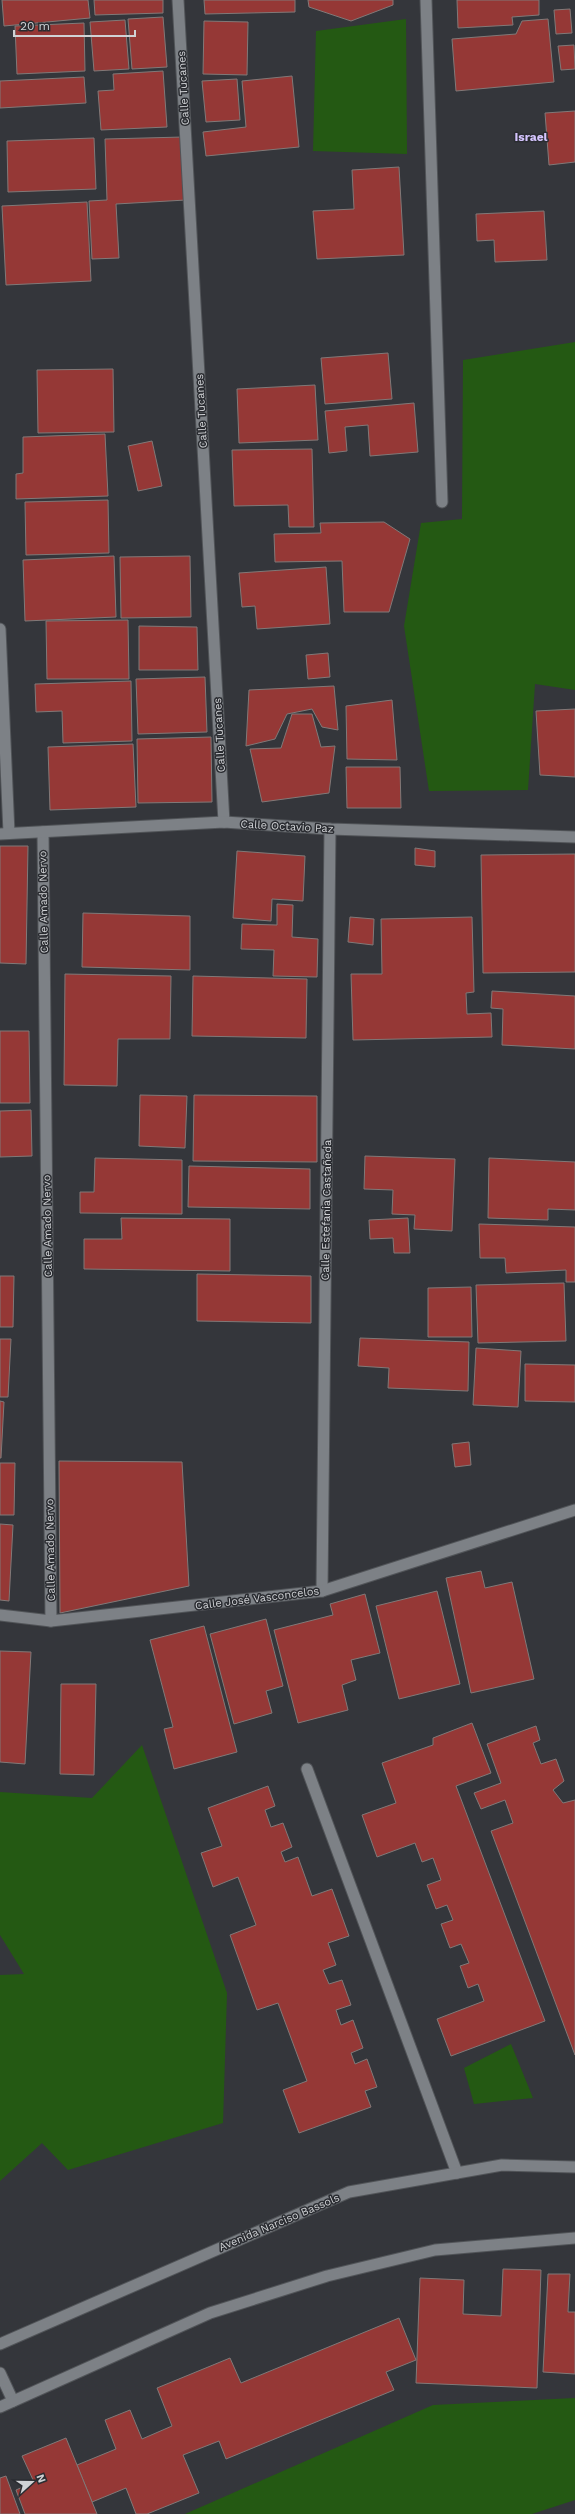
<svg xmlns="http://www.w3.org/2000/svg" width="575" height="2514" font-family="'Work Sans',sans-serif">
<rect width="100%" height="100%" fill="#34363b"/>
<!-- green -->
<g fill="#245913">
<path d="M406 19 407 154 313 151 316 31Z"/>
<path d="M575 342V690L535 684 528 790 429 791 404 626 421 523 462 519 463 360Z"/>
<path d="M142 1745 227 1993 223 2123 68 2170 42 2143 0 2181V1975L24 1974 0 1935V1792L92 1798Z"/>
<path d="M511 2044 533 2098 474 2104 464 2068Z"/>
<path d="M575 2398V2500L532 2514H185L433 2405Z"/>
</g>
<!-- building -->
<g fill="#953836" stroke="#817978">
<path d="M2 0H88L90 18 4 26Z"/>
<path d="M94 0H163V13L95 15Z"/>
<path d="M204 0H295V12L205 14Z"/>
<path d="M308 0H393V5L351 21 309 7Z"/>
<path d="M457 0H539V15L512 17 513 25 458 28Z"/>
<path d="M570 9 572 33 556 34 554 10Z"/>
<path d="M163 17 167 67 132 69 128 19Z"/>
<path d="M548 19 554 82 456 91 452 39 516 34 522 21Z"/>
<path d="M125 20 129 69 94 71 90 22Z"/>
<path d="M204 21 248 22 247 75 203 74Z"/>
<path d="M84 23 85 71 17 74 15 26Z"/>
<path d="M574 45 575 69 561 70 558 46Z"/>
<path d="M163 71 167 127 101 130 98 91 114 90 113 74Z"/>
<path d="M292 76 299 147 206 156 203 132 246 127 242 81Z"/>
<path d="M84 77 86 103 0 108V81Z"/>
<path d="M237 79 240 120 206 122 202 81Z"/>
<path d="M575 111V162L549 165 545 113Z"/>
<path d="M183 137 186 200 116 204 119 258 92 259 89 201 107 200 105 139Z"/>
<path d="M94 138 96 189 8 192 7 141Z"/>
<path d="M399 167 404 255 317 259 313 211 354 209 352 170Z"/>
<path d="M87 202 91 281 6 285 2 206Z"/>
<path d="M544 211 547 260 495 262 494 240 477 241 476 214Z"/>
<path d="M388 353 392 399 325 404 321 358Z"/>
<path d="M113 369 114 432 38 433 37 370Z"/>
<path d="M315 385 318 440 239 443 237 389Z"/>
<path d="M414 403 418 452 370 456 368 425 345 427 347 451 329 453 325 411Z"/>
<path d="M105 434 108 496 16 499V474L23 473V437Z"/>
<path d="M152 441 162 486 138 491 128 446Z"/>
<path d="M312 449 314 527H289L288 505 234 506 232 450Z"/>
<path d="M108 500 109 553 26 555 25 502Z"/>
<path d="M384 522 410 539 389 612H344L342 561 275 562 274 534 321 533 320 523Z"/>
<path d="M114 556 116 617 25 621 23 560Z"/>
<path d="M190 556 191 617 121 618 120 557Z"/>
<path d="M326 567 330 624 257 629 255 606 242 607 239 573Z"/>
<path d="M128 620 129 679H47L46 621Z"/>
<path d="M139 626 197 627 198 670H139Z"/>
<path d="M328 653 330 677 308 679 306 655Z"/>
<path d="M205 677 207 732 138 734 136 679Z"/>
<path d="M131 681 132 741 63 743 62 711 36 712 35 684Z"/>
<path d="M334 686 338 730 322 727 312 709 287 714 275 739 246 746 249 690Z"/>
<path d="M392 700 397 760 347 759 346 706Z"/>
<path d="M575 709V777L540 775 536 711Z"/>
<path d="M292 714H312L321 747 335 746 329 793 262 802 250 749 281 748Z"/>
<path d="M211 737 212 802 138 803 137 739Z"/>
<path d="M133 744 136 807 50 810 48 747Z"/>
<path d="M346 767H400L401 808H347Z"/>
<path d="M0 846H28L26 964 0 963Z"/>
<path d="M415 848 435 851V867L415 865Z"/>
<path d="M237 851 305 856 303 901 272 899 271 921 233 918Z"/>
<path d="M575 854V972L483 973 481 855Z"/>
<path d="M277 904 293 905 292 937 318 939 317 977 273 976 274 950 241 949 242 924 277 925Z"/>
<path d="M83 913 190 916V970L82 967Z"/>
<path d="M350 917 374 919 373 945 348 942Z"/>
<path d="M472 917 474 992 466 993 467 1014 491 1013 492 1037 353 1040 351 974H382L381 919Z"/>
<path d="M65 974 171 976 170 1039H118L117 1086 64 1085Z"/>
<path d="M193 976 307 979 306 1038 192 1036Z"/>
<path d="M492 991 575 996V1049L502 1045 503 1009 491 1008Z"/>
<path d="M0 1031H29L30 1103H0Z"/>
<path d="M140 1095 187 1096 185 1148 139 1146Z"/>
<path d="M194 1095 317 1096V1162L193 1161Z"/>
<path d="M31 1110 32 1156 0 1157V1111Z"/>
<path d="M365 1156 455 1159 452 1231 414 1229 415 1215 392 1214 393 1190 364 1189Z"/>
<path d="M95 1158 182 1160V1214L80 1213V1192H94Z"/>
<path d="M489 1158 575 1162V1210L548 1209V1220L488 1218Z"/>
<path d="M189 1166 310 1169V1209L188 1207Z"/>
<path d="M121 1218 230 1219V1271L84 1269V1239H122Z"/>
<path d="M408 1218 410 1253H394L393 1238 370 1239 369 1220Z"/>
<path d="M479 1224 575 1227V1282H566V1270L506 1273 505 1258H480Z"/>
<path d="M197 1274 311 1276V1323L197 1321Z"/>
<path d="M0 1276H14L13 1327H0Z"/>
<path d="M564 1283 566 1341 478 1343 476 1285Z"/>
<path d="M471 1287 472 1337H428V1288Z"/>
<path d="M360 1338 469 1342 468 1391 388 1388 389 1368 358 1366Z"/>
<path d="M0 1339H11L8 1397H0Z"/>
<path d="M476 1348 521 1351 518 1407 473 1405Z"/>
<path d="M525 1364 575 1365V1402L525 1401Z"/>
<path d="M0 1401 4 1402 1 1458H0Z"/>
<path d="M469 1442 471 1465 455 1467 452 1444Z"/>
<path d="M59 1461 182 1462 189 1586 60 1613Z"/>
<path d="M0 1463H15L14 1515H0Z"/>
<path d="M0 1524 13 1525 9 1601 0 1600Z"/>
<path d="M481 1571 485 1588 512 1582 534 1679 471 1693 446 1578Z"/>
<path d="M437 1591 460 1684 399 1699 376 1606Z"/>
<path d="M365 1594 380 1653 351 1660 356 1680 342 1685 348 1710 298 1723 274 1630 333 1615 330 1604Z"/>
<path d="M266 1619 283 1686 266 1691 272 1713 234 1724 210 1634Z"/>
<path d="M204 1626 237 1752 174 1769 164 1729 173 1727 150 1640Z"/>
<path d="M0 1651 31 1652 25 1764 0 1762Z"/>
<path d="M61 1684H96L94 1775 60 1774Z"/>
<path d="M472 1723 491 1773 456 1786 545 2021 451 2056 437 2019 484 2001 478 1984 468 1988 460 1966 469 1963 461 1944 450 1948 441 1924 453 1920 447 1905 436 1909 427 1885 441 1880 433 1858 422 1862 415 1843 377 1857 362 1815 396 1803 382 1763 433 1745V1738Z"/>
<path d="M536 1726 540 1740 533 1743 541 1764 556 1759 564 1781 553 1790 563 1803 575 1800V2055L491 1831 513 1823 505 1800 481 1809 474 1793 501 1783 487 1744Z"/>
<path d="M268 1786 275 1806 265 1810 271 1827 283 1823 292 1847 281 1852 285 1862 298 1857 312 1896 332 1889 349 1936 328 1943 336 1965 323 1970 329 1984 342 1980 351 2005 336 2010 341 2025 353 2020 363 2048 351 2053 355 2064 367 2059 377 2087 365 2091 371 2107 299 2133 283 2090 307 2081 278 2003 257 2010 230 1935 256 1925 238 1877 213 1887 201 1853 222 1846 208 1808Z"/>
<path d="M503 2269 541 2270 537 2388 416 2383 420 2278 464 2280 463 2314 501 2316Z"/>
<path d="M548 2274H570L568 2312H575V2374L543 2372Z"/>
<path d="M399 2318 416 2360 386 2372 394 2390 226 2459 219 2441 183 2455 199 2493 147 2514H136L126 2488 92 2502 77 2465 116 2449 105 2420 130 2410 142 2439 172 2426 157 2388 230 2358 241 2383Z"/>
<path d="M66 2438 97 2514H25L16 2490 34 2482 22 2456Z"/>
<path d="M6 2476 20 2514H0V2478Z"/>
</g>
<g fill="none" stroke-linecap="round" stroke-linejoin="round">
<defs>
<g id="minor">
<path d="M178 0 224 822"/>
<path d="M426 0 442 502"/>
<path d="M0 629 9 833"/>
<path d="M43 832 51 1621"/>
<path d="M0 834 224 822 330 829 575 837"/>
<path d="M322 1591 330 829"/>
<path d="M0 1615 51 1621 322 1591 575 1510"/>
<path d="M307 1769 457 2173"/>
</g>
<g id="tertiary">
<path d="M0 2344 349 2192 502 2165 575 2167"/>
<path d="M0 2373 13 2401"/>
<path d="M0 2407 210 2313 327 2276 435 2250 575 2238"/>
</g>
</defs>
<!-- minor casing -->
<use href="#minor" stroke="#515458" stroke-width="13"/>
<!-- tertiary casing -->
<use href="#tertiary" stroke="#515458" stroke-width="13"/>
<!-- minor -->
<use href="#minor" stroke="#7d8186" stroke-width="11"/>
<!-- tertiary -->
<use href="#tertiary" stroke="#7d8186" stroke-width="11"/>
</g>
<g text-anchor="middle" stroke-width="3" stroke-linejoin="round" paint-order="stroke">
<!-- street labels -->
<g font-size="11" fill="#d0d2d5" stroke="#2a2c31">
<text transform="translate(183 88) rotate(-93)" y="4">Calle Tucanes</text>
<text transform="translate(201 411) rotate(-93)" y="4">Calle Tucanes</text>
<text transform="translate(219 735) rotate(-93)" y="4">Calle Tucanes</text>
<text transform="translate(287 826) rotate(3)" y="4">Calle Octavio Paz</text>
<text transform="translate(43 902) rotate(-91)" y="4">Calle Amado Nervo</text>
<text transform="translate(326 1210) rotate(-89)" y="4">Calle Estefania Castañeda</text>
<text transform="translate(47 1226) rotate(-91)" y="4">Calle Amado Nervo</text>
<text transform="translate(50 1550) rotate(-91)" y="4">Calle Amado Nervo</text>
<text transform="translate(257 1598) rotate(-7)" y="4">Calle José Vasconcelos</text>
<text transform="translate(279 2222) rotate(-23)" y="4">Avenida Narciso Bassols</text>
</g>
<!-- neighbourhood labels -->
<g font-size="12" font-weight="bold" fill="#d4c4fd" stroke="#2a2c31">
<text x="531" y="141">Israel</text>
</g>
</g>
<!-- north arrow -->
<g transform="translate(32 2482) rotate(69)" stroke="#2a2c31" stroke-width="3" paint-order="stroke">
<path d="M0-3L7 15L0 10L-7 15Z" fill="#d0d2d5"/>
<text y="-6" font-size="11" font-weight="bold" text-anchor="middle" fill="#d0d2d5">N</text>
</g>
<!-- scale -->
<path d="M14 30v6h121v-6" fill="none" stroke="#d0d2d5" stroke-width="2"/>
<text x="20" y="30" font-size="12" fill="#d0d2d5" stroke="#2a2c31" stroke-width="3" paint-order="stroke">20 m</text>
</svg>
